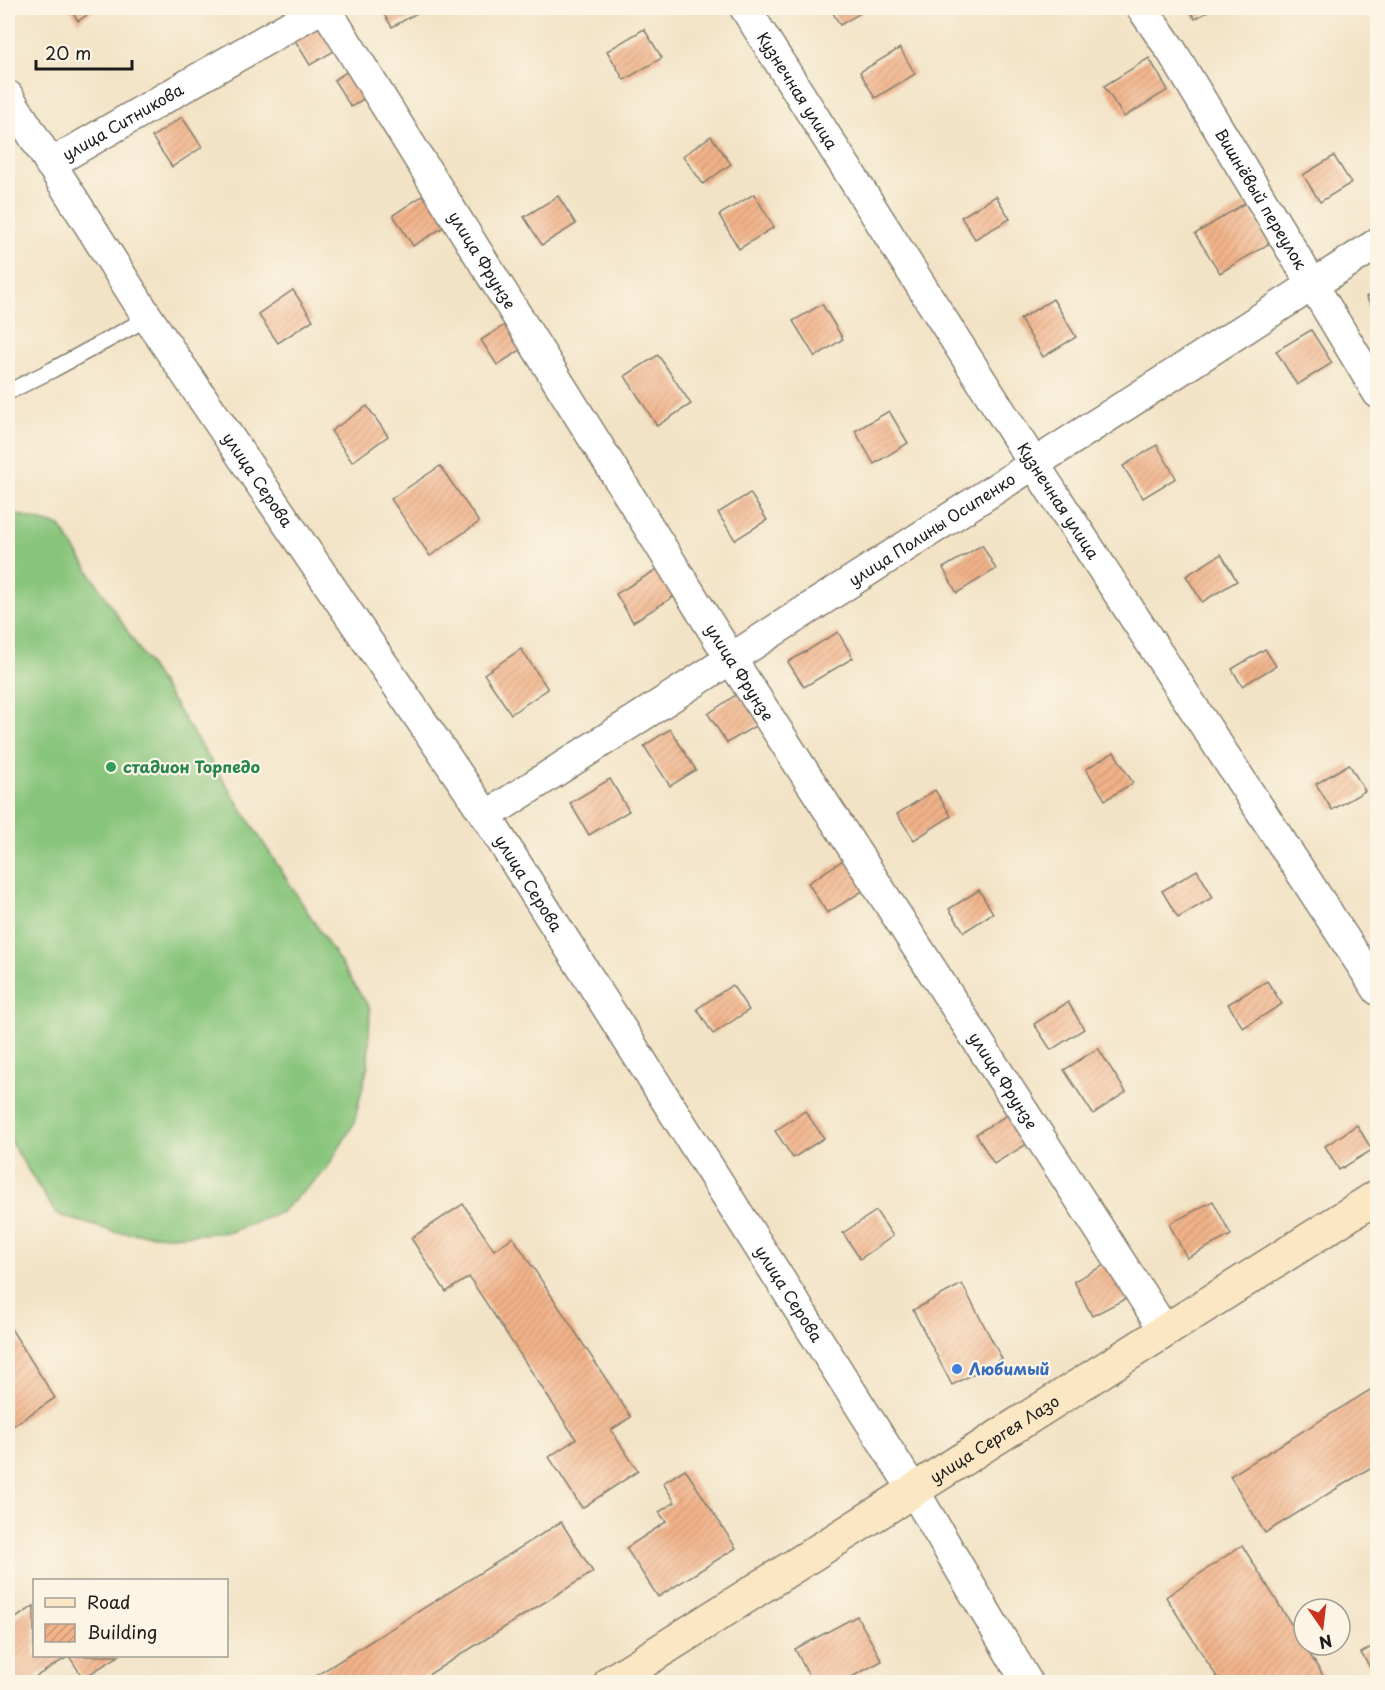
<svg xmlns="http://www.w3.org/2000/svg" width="1385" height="1690" font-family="'Playpen Sans',sans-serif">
<defs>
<pattern id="building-hatch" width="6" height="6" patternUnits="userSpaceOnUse" patternTransform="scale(1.5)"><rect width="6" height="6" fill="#f1b289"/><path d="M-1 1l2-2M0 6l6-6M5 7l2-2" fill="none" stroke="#ce9876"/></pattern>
</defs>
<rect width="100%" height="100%" fill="#fcf5e5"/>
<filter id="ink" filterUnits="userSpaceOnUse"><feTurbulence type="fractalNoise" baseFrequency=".0167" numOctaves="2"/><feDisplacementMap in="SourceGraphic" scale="12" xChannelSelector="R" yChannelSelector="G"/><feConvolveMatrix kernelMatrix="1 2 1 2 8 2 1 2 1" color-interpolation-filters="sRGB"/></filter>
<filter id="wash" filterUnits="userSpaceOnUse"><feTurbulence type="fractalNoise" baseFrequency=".008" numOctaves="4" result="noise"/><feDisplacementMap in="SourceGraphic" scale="24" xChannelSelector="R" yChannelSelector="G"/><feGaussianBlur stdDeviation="1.35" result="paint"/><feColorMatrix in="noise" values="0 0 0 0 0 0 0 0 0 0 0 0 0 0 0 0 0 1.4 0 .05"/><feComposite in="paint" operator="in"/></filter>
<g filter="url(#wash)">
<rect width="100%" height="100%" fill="#f2e3c6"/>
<!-- pitch -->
<path fill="#88c57b" stroke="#52704c" stroke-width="1.5" d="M8 512 60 526 370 1009 368 1065 354 1123 326 1170 281 1212 230 1232 169 1236 115 1232 56 1214 8 1138Z"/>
<g id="blocks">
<!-- building -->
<g fill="url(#building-hatch)">
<path d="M69 8H98L78 21Z"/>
<path d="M380 8H426L392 27Z"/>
<path d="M830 8H869L840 25Z"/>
<path d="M1188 8H1214L1195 19Z"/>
<path d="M325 19 341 47 310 65 293 37Z"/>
<path d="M644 29 662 58 624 80 607 51Z"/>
<path d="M900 48 915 74 875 98 860 72Z"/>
<path d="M1149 58 1168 90 1124 117 1104 86Z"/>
<path d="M365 60 382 87 351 107 334 80Z"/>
<path d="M182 117 202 147 172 167 152 137Z"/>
<path d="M711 136 731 164 703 184 683 156Z"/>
<path d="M1334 156 1351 183 1320 202 1303 175Z"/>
<path d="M431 190 452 222 413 246 393 215Z"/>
<path d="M754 194 774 227 739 249 719 215Z"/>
<path d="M558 196 576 224 542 245 524 217Z"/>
<path d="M996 196 1010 219 975 239 961 217Z"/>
<path d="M1245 203 1270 243 1220 273 1195 234Z"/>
<path d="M293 290 313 320 278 343 258 314Z"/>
<path d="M1378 290V316L1366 297Z"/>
<path d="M1053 299 1076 337 1043 357 1020 319Z"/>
<path d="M822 304 843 339 815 357 793 321Z"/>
<path d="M514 319 530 344 497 365 481 340Z"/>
<path d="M1311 330 1332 363 1297 385 1276 351Z"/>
<path d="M658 355 691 404 657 426 625 376Z"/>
<path d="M367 406 388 436 352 462 331 431Z"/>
<path d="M889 411 908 443 874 464 855 431Z"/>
<path d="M1157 445 1176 478 1143 498 1123 466Z"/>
<path d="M440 466 479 522 430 556 391 499Z"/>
<path d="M750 493 767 520 735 540 718 513Z"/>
<path d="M982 545 996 569 957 593 943 568Z"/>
<path d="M1221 554 1237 581 1202 602 1186 576Z"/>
<path d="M659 568 675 596 633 622 616 594Z"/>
<path d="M838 632 853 658 804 687 788 662Z"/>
<path d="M521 649 548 689 511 714 484 674Z"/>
<path d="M1265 649 1276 666 1242 686 1232 669Z"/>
<path d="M740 692 760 723 727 743 708 714Z"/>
<path d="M670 729 696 770 670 786 644 746Z"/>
<path d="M1114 752 1133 783 1105 800 1086 769Z"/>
<path d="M1349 764 1365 791 1332 810 1316 784Z"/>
<path d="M610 779 629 811 589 835 570 803Z"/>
<path d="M935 790 951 816 914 840 897 814Z"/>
<path d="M846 858 866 889 827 913 808 883Z"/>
<path d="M1197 870 1213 897 1178 918 1162 891Z"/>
<path d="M979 890 993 913 964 932 949 909Z"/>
<path d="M1267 981 1282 1004 1243 1028 1228 1004Z"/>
<path d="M732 985 749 1010 713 1034 697 1009Z"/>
<path d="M1068 1002 1084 1029 1051 1050 1034 1024Z"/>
<path d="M1098 1048 1126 1092 1093 1114 1064 1070Z"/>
<path d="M805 1111 824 1138 793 1158 775 1131Z"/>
<path d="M1012 1112 1030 1142 994 1164 976 1134Z"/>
<path d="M1357 1125 1372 1150 1339 1170 1325 1146Z"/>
<path d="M1213 1201 1231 1235 1187 1258 1169 1224Z"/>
<path d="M463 1204 494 1250 513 1237 631 1417 611 1430 638 1471 582 1508 549 1457 576 1439 469 1277 446 1292 411 1238Z"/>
<path d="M876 1211 893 1236 860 1259 843 1233Z"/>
<path d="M1112 1261 1131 1296 1092 1316 1074 1281Z"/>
<path d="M962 1284 1002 1359 952 1385 913 1310Z"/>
<path d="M8 1324 55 1398 8 1429Z"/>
<path d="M1378 1385V1463L1265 1533 1230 1476Z"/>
<path d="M685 1469 736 1548 658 1597 626 1548 666 1522 659 1512 675 1502 663 1483Z"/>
<path d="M561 1522 593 1572 417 1682H306Z"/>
<path d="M1242 1545 1327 1682H1220L1166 1597Z"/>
<path d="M34 1606V1656H119L83 1678 69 1656 27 1682H8V1623Z"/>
<path d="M857 1616 882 1661 842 1682H812L795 1649Z"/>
<path d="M1378 1643V1680L1361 1653Z"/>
</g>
</g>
</g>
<g filter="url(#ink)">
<use href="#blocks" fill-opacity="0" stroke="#878071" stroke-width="1.5"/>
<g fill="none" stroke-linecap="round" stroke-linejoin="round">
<defs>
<path id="lane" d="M8 392 52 370 148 318"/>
<g id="street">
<path id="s1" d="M325 8 731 659 1165 1331"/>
<path id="s2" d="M745 8 1034 464 1378 990"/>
<path id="s3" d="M1142 8 1171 50 1378 393"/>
<path id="s4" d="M8 96 148 318 486 816 914 1491 1027 1682"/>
<path id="s5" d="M50 164 321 8"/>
<path id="s6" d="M486 816 1378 243"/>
</g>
<g id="secondary">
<path id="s7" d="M611 1682 1378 1196"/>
</g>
</defs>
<!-- lane casing -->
<use href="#lane" stroke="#878071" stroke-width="18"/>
<!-- street casing -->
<use href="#street" stroke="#878071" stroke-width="33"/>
<!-- secondary casing -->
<use href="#secondary" stroke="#878071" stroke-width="36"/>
<!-- lane -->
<use href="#lane" stroke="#fff" stroke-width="15"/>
<!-- street -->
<use href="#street" stroke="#fff" stroke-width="30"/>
<!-- secondary -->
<use href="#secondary" stroke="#fbe7c3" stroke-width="33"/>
</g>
</g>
<!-- markers -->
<circle fill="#2e9e5b" stroke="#fcf5e5" stroke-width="2" cx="111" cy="767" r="6"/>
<circle fill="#3f7fe0" stroke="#fcf5e5" stroke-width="2" cx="957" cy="1369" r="6"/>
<g text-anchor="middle" stroke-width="4.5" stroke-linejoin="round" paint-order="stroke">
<!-- street labels -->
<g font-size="16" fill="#1c1c1c" stroke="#fcf5e5">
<text dy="6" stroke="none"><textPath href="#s2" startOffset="98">Кузнечная улица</textPath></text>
<text dy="6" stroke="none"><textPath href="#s5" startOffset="84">улица Ситникова</textPath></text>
<text dy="6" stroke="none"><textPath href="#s3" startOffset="225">Вишнёвый переулок</textPath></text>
<text dy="6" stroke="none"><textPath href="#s1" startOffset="297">улица Фрунзе</textPath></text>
<text dy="6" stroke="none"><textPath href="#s4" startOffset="458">улица Серова</textPath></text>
<text dy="6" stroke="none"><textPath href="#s2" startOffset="584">Кузнечная улица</textPath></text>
<text dy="6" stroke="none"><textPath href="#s6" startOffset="530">улица Полины Осипенко</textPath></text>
<text dy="6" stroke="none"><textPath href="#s1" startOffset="783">улица Фрунзе</textPath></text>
<text dy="6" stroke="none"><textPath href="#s4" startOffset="944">улица Серова</textPath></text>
<text dy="6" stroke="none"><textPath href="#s1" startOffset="1269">улица Фрунзе</textPath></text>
<text dy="6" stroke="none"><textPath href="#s4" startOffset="1430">улица Серова</textPath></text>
<text dy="6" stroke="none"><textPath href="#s7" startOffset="454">улица Сергея Лазо</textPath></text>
</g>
<!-- leisure labels -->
<g font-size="16" font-weight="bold" fill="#27864d" stroke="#fcf5e5" text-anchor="start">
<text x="123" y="773">стадион Торпедо</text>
</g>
<!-- shop labels -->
<g font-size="16" font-weight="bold" fill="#366cbe" stroke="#fcf5e5" text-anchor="start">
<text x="969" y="1375">Любимый</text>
</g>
</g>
<!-- margin -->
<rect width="1385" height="1690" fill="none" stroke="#fcf5e5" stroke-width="30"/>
<!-- legend -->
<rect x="33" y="1579" width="195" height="78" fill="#fcf5e5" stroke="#a29e95" stroke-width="1.5"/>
<rect x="45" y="1598" width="30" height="9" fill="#fbe7c3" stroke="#a29e95" stroke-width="1.5"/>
<text x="87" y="1609" font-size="18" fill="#1c1c1c">Road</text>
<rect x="45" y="1624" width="30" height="18" fill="url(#building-hatch)" stroke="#a29e95" stroke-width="1.5"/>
<text x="87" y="1639" font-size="18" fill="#1c1c1c">Building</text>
<!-- north arrow -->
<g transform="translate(1322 1627) rotate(166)"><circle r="28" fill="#fcf5e5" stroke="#a29e95" stroke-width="1.5"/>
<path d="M0-4.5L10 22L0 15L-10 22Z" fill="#c8321e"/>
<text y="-9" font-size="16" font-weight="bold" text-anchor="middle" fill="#1c1c1c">N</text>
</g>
<!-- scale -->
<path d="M36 60v9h96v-9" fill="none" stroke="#1c1c1c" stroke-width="3"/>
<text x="45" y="60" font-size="18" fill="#1c1c1c" stroke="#fcf5e5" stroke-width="4.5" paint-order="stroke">20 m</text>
</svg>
